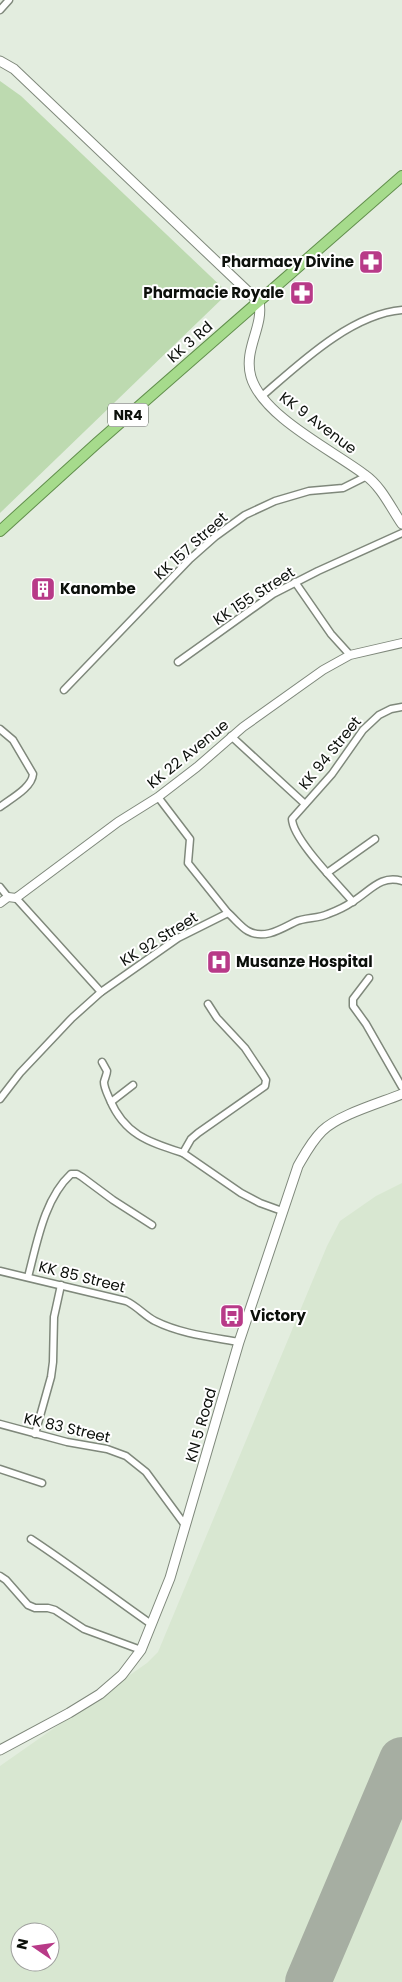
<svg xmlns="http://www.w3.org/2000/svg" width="402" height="1982" font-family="Poppins,sans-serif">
<rect width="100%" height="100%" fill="#e3eddf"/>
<!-- built -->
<path fill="#d8e7d1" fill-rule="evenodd" d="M402 1183V1982H0V1766L147 1663 158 1652 327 1246 340 1221 376 1196ZM20 1932H50V1962H20Z"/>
<!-- green -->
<path fill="#bddab0" d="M0 81 21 96 228 293 0 513Z"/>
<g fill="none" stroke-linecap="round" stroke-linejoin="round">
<!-- runway -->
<path stroke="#a6aea2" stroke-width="46" d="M308 1982 402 1760"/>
<defs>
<g id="minor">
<path d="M0 10 9 0"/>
<path d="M262 396C299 364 351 314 402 310"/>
<path d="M295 582 331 634 350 655"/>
<path d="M178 662 273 594 318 571 402 533"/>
<path d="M64 690 190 559 216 536 245 515 275 501 309 491 343 488 367 476"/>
<path d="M0 729 13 740 33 774C32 788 10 799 0 807"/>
<path d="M231 736 305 804"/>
<path d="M158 797 190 839 188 863 228 913"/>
<path d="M327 873 375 839"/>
<path d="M0 887 8 897"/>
<path d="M16 898 101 992"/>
<path d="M353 902C339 885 293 840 292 819L332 774 363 730 379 715 391 709 402 707"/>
<path d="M369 978 353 999V1006L366 1024 402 1087"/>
<path d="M208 1004 217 1018 245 1048 263 1075 266 1080 265 1086 198 1133 191 1139 183 1153 241 1193 260 1203 282 1211"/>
<path d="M102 1062 107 1071C107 1074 105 1078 104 1082 104 1088 108 1095 110 1100 125 1135 149 1142 183 1153"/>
<path d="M0 1099 20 1073 72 1018 101 992 178 938 228 913C235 919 241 927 248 931 264 940 281 929 295 922 305 917 318 919 328 914 336 911 345 907 352 902 369 892 381 874 402 881"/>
<path d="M111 1102 133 1085"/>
<path d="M0 1271 126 1301C137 1306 145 1316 155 1321 181 1334 211 1337 239 1342"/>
<path d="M28 1277C37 1243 44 1199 71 1174H77L82 1177 113 1200 152 1225"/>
<path d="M0 1424 67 1442 107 1449 126 1456 146 1472 185 1525"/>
<path d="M35 1434 51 1377 53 1362 54 1317 61 1285"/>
<path d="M0 1469 42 1483"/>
<path d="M31 1539C72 1566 111 1596 151 1624"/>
<path d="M0 1576 6 1580 28 1605 35 1608H48L55 1610 84 1629 141 1650"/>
</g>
<path id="tertiary" d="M0 903 8 897 16 898 118 822 158 797 197 767 243 727 323 670 350 655 402 643"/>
<g id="secondary">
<path d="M0 61 14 69 259 302C264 327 243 349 251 377 263 417 334 451 365 475 381 486 391 508 402 524"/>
<path d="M0 1750 69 1713 100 1694 122 1675 141 1650 170 1578 239 1342 298 1166C305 1154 311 1142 322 1131 338 1115 380 1103 402 1094"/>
</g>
<path id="trunk" d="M0 531 97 443 402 176"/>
</defs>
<!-- minor casing -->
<use href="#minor" stroke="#7f887b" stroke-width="9"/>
<!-- tertiary casing -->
<use href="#tertiary" stroke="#7f887b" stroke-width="10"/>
<!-- secondary casing -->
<use href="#secondary" stroke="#7f887b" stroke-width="11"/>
<!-- trunk casing -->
<use href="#trunk" stroke="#618e4c" stroke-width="12"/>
<!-- minor -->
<use href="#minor" stroke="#fff" stroke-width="6"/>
<!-- tertiary -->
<use href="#tertiary" stroke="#fff" stroke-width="8"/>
<!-- secondary -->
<use href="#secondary" stroke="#fff" stroke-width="9"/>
<!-- trunk -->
<use href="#trunk" stroke="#a6db8c" stroke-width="10"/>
</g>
<!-- icons -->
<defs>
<symbol id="pharmacy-square" viewBox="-11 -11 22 22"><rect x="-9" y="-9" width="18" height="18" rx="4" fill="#b83a88" stroke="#fff"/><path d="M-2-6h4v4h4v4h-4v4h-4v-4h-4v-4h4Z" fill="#fff"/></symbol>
<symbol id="building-square" viewBox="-11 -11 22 22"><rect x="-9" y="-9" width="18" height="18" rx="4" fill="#b83a88" stroke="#fff"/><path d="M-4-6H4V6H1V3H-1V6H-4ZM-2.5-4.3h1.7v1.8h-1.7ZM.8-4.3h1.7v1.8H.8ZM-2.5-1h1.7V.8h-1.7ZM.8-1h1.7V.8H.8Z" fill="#fff"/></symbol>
<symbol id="hospital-square" viewBox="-11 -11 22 22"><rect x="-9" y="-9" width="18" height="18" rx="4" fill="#b83a88" stroke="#fff"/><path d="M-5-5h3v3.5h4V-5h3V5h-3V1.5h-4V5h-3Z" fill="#fff"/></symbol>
<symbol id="bus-square" viewBox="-11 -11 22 22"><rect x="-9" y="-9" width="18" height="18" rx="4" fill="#b83a88" stroke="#fff"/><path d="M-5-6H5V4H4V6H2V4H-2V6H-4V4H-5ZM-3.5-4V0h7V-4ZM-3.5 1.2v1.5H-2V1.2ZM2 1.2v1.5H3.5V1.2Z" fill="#fff"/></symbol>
</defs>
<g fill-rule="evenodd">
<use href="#pharmacy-square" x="357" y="248" width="28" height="28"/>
<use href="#pharmacy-square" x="288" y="279" width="28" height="28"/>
<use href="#building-square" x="29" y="575" width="28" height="28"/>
<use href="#hospital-square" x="205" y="948" width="28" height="28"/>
<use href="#bus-square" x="218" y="1302" width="28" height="28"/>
</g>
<g text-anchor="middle" stroke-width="4" stroke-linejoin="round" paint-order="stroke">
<!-- shield labels -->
<rect fill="#fff" stroke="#555854" stroke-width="1" x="108" y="403.5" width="40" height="23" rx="4"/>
<g font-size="14" font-weight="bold" fill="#0c100b">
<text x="128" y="420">NR4</text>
</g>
<!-- poi labels -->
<g font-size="15" font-weight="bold" fill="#0c100b" stroke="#fff" text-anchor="start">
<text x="354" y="267" text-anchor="end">Pharmacy Divine</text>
<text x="284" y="298" text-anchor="end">Pharmacie Royale</text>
<text x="60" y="594">Kanombe</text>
<text x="236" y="967">Musanze Hospital</text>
<text x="250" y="1321">Victory</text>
</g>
<!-- street labels -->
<g font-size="15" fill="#0c100b" stroke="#fff">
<text transform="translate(190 342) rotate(-41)" y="5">KK 3 Rd</text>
<text transform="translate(318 423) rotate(37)" y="5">KK 9 Avenue</text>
<text transform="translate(191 546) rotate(-42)" y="5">KK 157 Street</text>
<text transform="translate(254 596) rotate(-33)" y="5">KK 155 Street</text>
<text transform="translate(330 753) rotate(-51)" y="5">KK 94 Street</text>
<text transform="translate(188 754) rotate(-39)" y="5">KK 22 Avenue</text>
<text transform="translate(159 939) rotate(-32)" y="5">KK 92 Street</text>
<text transform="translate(82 1277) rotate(14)" y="5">KK 85 Street</text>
<text transform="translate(201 1425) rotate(-74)" y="5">KN 5 Road</text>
<text transform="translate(67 1428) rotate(13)" y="5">KK 83 Street</text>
</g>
</g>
<!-- north arrow -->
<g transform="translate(35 1947) rotate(283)"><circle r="24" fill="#ffffff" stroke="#9e9f9d"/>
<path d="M0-4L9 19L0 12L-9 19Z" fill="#b83a88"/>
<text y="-8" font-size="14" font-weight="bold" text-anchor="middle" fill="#0c100b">N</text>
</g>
</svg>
